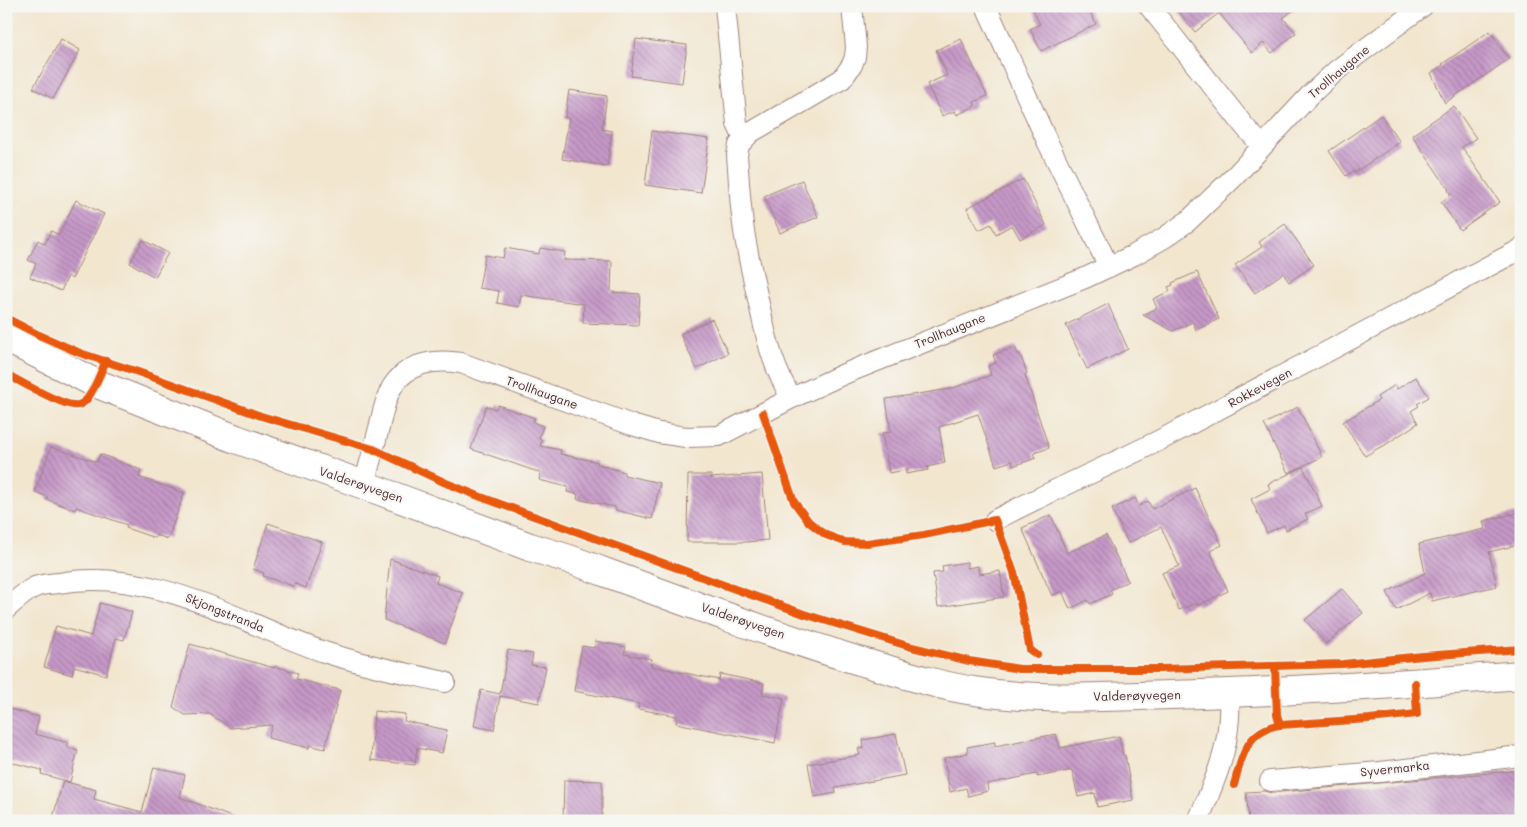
<svg xmlns="http://www.w3.org/2000/svg" width="1527" height="827" font-family="Mali,sans-serif">
<defs>
<pattern id="building-back-hatch" width="6" height="6" patternUnits="userSpaceOnUse" patternTransform="scale(1.25)"><rect width="6" height="6" fill="#c699c8"/><path d="M-1 5l2 2M0 0l6 6M5-1l2 2" fill="none" stroke="#a37ca3"/></pattern>
</defs>
<rect width="100%" height="100%" fill="#f6f6f2"/>
<filter id="ink" filterUnits="userSpaceOnUse"><feTurbulence type="fractalNoise" baseFrequency=".02" numOctaves="2"/><feDisplacementMap in="SourceGraphic" scale="10" xChannelSelector="R" yChannelSelector="G"/><feConvolveMatrix kernelMatrix="1 2 1 2 8 2 1 2 1" color-interpolation-filters="sRGB"/></filter>
<filter id="wash" filterUnits="userSpaceOnUse"><feTurbulence type="fractalNoise" baseFrequency=".0096" numOctaves="4" result="noise"/><feDisplacementMap in="SourceGraphic" scale="20" xChannelSelector="R" yChannelSelector="G"/><feGaussianBlur stdDeviation="1.12" result="paint"/><feColorMatrix in="noise" values="0 0 0 0 0 0 0 0 0 0 0 0 0 0 0 0 0 1.4 0 .05"/><feComposite in="paint" operator="in"/></filter>
<g filter="url(#wash)">
<rect width="100%" height="100%" fill="#f2e6cf"/>
<g id="blocks">
<!-- building -->
<g fill="url(#building-back-hatch)">
<path d="M1031 6H1087L1096 24 1041 51 1030 29 1040 24Z"/>
<path d="M1174 6H1299L1283 18 1296 33 1272 53 1263 43 1252 53 1219 13 1195 32Z"/>
<path d="M1490 31 1509 59 1445 103 1431 73 1443 65 1442 64Z"/>
<path d="M61 39 80 50 53 99 33 88Z"/>
<path d="M636 39 687 45 682 83 631 76Z"/>
<path d="M961 39 987 96 974 102 975 106 957 115 955 111 942 116 927 84 947 75 936 50Z"/>
<path d="M569 90 607 96 602 129 612 131 607 166 562 159 569 118H565Z"/>
<path d="M1454 106 1476 138 1462 147 1500 202 1460 230 1441 202 1451 195 1448 190H1449L1412 135Z"/>
<path d="M1381 115 1400 142 1354 173 1353 171 1346 176 1329 151Z"/>
<path d="M652 131 709 139 701 193 645 185Z"/>
<path d="M1023 179 1046 225 1020 239 1012 225 996 234 991 224 979 230 967 208Z"/>
<path d="M802 180 818 217 780 233 764 196Z"/>
<path d="M76 200 104 214 72 279 68 276 61 291 30 277 36 264 28 260 38 240 45 244 51 231 59 235Z"/>
<path d="M1285 224 1314 265 1289 282 1283 273 1255 293 1235 265 1262 247 1259 242Z"/>
<path d="M143 240 168 253 155 277 130 263Z"/>
<path d="M505 248 539 254 540 248 565 252 564 260 612 261 611 292 640 294 638 325 583 323 584 304 521 295 519 307 497 303 499 291 479 288 485 255 503 258Z"/>
<path d="M1197 272 1219 319 1196 330 1193 322 1173 331 1143 315 1157 308 1153 299 1170 291 1168 287 1173 285 1172 283Z"/>
<path d="M1108 304 1128 349 1087 369 1066 325Z"/>
<path d="M712 319 728 353 697 369 680 334Z"/>
<path d="M1015 347 1018 354H1020L1027 373 1025 375 1049 448 1034 453 1036 458 1013 466 1012 461 996 466 978 414 939 427 945 463 927 467 928 470 906 474V470L889 473 882 433 891 432 886 399 950 389 991 375 988 366 996 363 993 355Z"/>
<path d="M1416 377 1429 397 1417 404 1419 406 1411 411 1418 423 1382 447V446L1365 456 1343 422 1379 400 1377 397 1395 385 1397 389Z"/>
<path d="M498 405 535 418 533 422 543 426 539 438 542 440 540 446 561 450 560 454 598 462 597 464 624 472V475L660 483 652 519 615 510V507L577 499 578 494 567 492 568 487 539 480 541 473 471 449 486 406 496 409Z"/>
<path d="M1298 407 1322 457 1288 473 1264 424Z"/>
<path d="M51 447 97 462 100 454 141 470 139 477 184 493 168 539 156 535 155 538 126 528 127 525 76 507 75 510 46 499 48 497 35 492Z"/>
<path d="M1303 467 1322 506 1305 514 1308 519 1286 530 1284 525 1267 533 1251 499 1270 489 1268 484Z"/>
<path d="M762 474 768 540 746 542H687L688 475H711V478Z"/>
<path d="M1195 488 1222 545 1210 551 1228 591 1197 606 1196 603 1179 610 1162 573 1179 566 1161 527 1128 543 1112 509 1135 498 1139 506 1148 501 1152 509Z"/>
<path d="M1521 512V544L1489 552 1497 586 1432 601 1430 593 1396 610 1387 592 1425 573 1419 544 1485 529 1483 521Z"/>
<path d="M1051 515 1067 553 1106 535 1128 581 1110 590 1112 594 1090 604 1088 600 1070 609 1062 591 1052 596 1022 528Z"/>
<path d="M268 523 322 542 306 588 294 583 293 586 263 576 264 573 253 569Z"/>
<path d="M390 559 438 576 436 583 463 593 445 643 384 620Z"/>
<path d="M967 562V568L978 566 979 574 1000 571 1004 597 938 607 933 573 943 572 942 566Z"/>
<path d="M1342 589 1363 613 1326 644 1305 620Z"/>
<path d="M100 603 132 612 124 640 116 638 106 675 74 666 72 675 44 667 56 626 91 636Z"/>
<path d="M595 641 626 647 624 654 652 659 651 666 719 680 720 674 764 683 762 694 784 698 775 743 676 723 677 716 638 709 639 704 574 691 582 646 594 648Z"/>
<path d="M190 644 274 668 275 666 298 673 296 679 340 690 325 749 309 745V748L268 738 272 725 230 728 210 714 185 715 173 707Z"/>
<path d="M508 650 533 654 531 665 546 667 539 703 500 696 494 730 474 726 481 690 500 694Z"/>
<path d="M6 708 39 717 35 734 69 743 67 747 78 750 70 782 41 774 42 770 6 761Z"/>
<path d="M374 711 405 714 404 721 447 730 442 753 417 748 415 765 371 760Z"/>
<path d="M896 734 905 775 835 788 836 793 814 797 808 764 860 755 858 749 864 748 863 740Z"/>
<path d="M1056 734 1060 748 1119 736 1123 755H1125L1133 800 1097 807 1095 793 1078 797 1072 770 1037 777V774L987 784 988 791 968 796 966 788 950 792 944 758 968 753 967 747 995 742V746Z"/>
<path d="M154 767 185 775 180 797 236 819V821H52L63 781 96 790 94 799 142 812Z"/>
<path d="M1521 770V820L1249 821 1246 792 1264 791 1271 793Z"/>
<path d="M564 780 602 781V821H563Z"/>
</g>
</g>
</g>
<g filter="url(#ink)">
<use href="#blocks" fill-opacity="0" stroke="#9e827d" stroke-width="1"/>
<g fill="none" stroke-linecap="round" stroke-linejoin="round">
<defs>
<g id="street">
<path d="M725 6 737 124 744 139"/>
<path d="M986 6 1047 141 1109 267"/>
<path d="M1149 6 1245 127 1262 146"/>
<path d="M792 398C775 373 767 341 761 313 755 285 748 258 744 231 740 206 739 180 737 155L739 145 750 133 842 79 852 65 855 57 856 47 852 6"/>
<path d="M364 485C369 466 374 447 379 428 382 415 385 399 392 387 408 362 434 359 461 363L632 425 659 433 686 437 719 436 792 398 844 374 1085 278 1134 255 1164 238 1188 221 1234 177 1311 94 1337 70 1423 6"/>
<path d="M995 520C1052 490 1111 465 1168 436L1521 249"/>
<path d="M6 609C14 602 24 593 33 588 40 584 51 584 59 583 151 566 240 623 324 652 363 665 405 673 445 682"/>
<path d="M1270 781 1380 772 1521 756"/>
<path d="M1198 821C1217 775 1232 745 1229 693"/>
</g>
<path id="secondary" d="M6 338 95 383 236 439 364 485 530 547 569 559C664 594 759 630 856 660 894 671 934 685 974 691 1039 701 1104 697 1169 695 1287 692 1404 684 1521 675"/>
</defs>
<!-- street casing -->
<use href="#street" stroke="#9e827d" stroke-width="22"/>
<!-- secondary casing -->
<use href="#secondary" stroke="#9e827d" stroke-width="30"/>
<!-- street -->
<use href="#street" stroke="#fff" stroke-width="20"/>
<!-- secondary -->
<use href="#secondary" stroke="#fff" stroke-width="28"/>
<defs>
<g id="cycleway">
<path d="M6 318 39 335 80 353 138 372 261 416 373 449 446 483 481 497 804 614 908 646 969 661 1020 669H1159L1343 664 1423 656 1521 649"/>
<path d="M6 374C21 382 59 404 73 405 79 406 83 404 87 399 95 389 100 373 106 361"/>
<path d="M763 413 794 502 809 522 826 535 845 542 867 543 924 535 995 520 1014 572 1030 650 1037 655"/>
<path d="M1280 725 1369 719 1417 714 1415 683"/>
<path d="M1234 785C1241 758 1247 729 1280 725L1277 715 1275 666"/>
</g>
</defs>
<!-- cycleway casing -->
<use href="#cycleway" stroke="#f6f6f2" stroke-width="11"/>
<!-- cycleway -->
<use href="#cycleway" stroke="#e8590c" stroke-width="8"/>
</g>
</g>
<g text-anchor="middle" stroke-width="4" stroke-linejoin="round" paint-order="stroke">
<!-- street labels -->
<g font-size="12" fill="#4a1f2b" stroke="#f6f6f2">
<text transform="translate(1339 72) rotate(-40)" y="4">Trollhaugane</text>
<text transform="translate(950 331) rotate(-22)" y="4">Trollhaugane</text>
<text transform="translate(1260 388) rotate(-28)" y="4">Rokkevegen</text>
<text transform="translate(542 393) rotate(20)" y="4">Trollhaugane</text>
<text transform="translate(361 485) rotate(19)" y="4">Valderøyvegen</text>
<text transform="translate(225 613) rotate(22)" y="4">Skjongstranda</text>
<text transform="translate(743 621) rotate(19)" y="4">Valderøyvegen</text>
<text transform="translate(1137 696) rotate(-1)" y="4">Valderøyvegen</text>
<text transform="translate(1395 769) rotate(-6)" y="4">Syvermarka</text>
</g>
</g>
<!-- margin -->
<rect width="1527" height="827" fill="none" stroke="#f6f6f2" stroke-width="25"/>
</svg>
